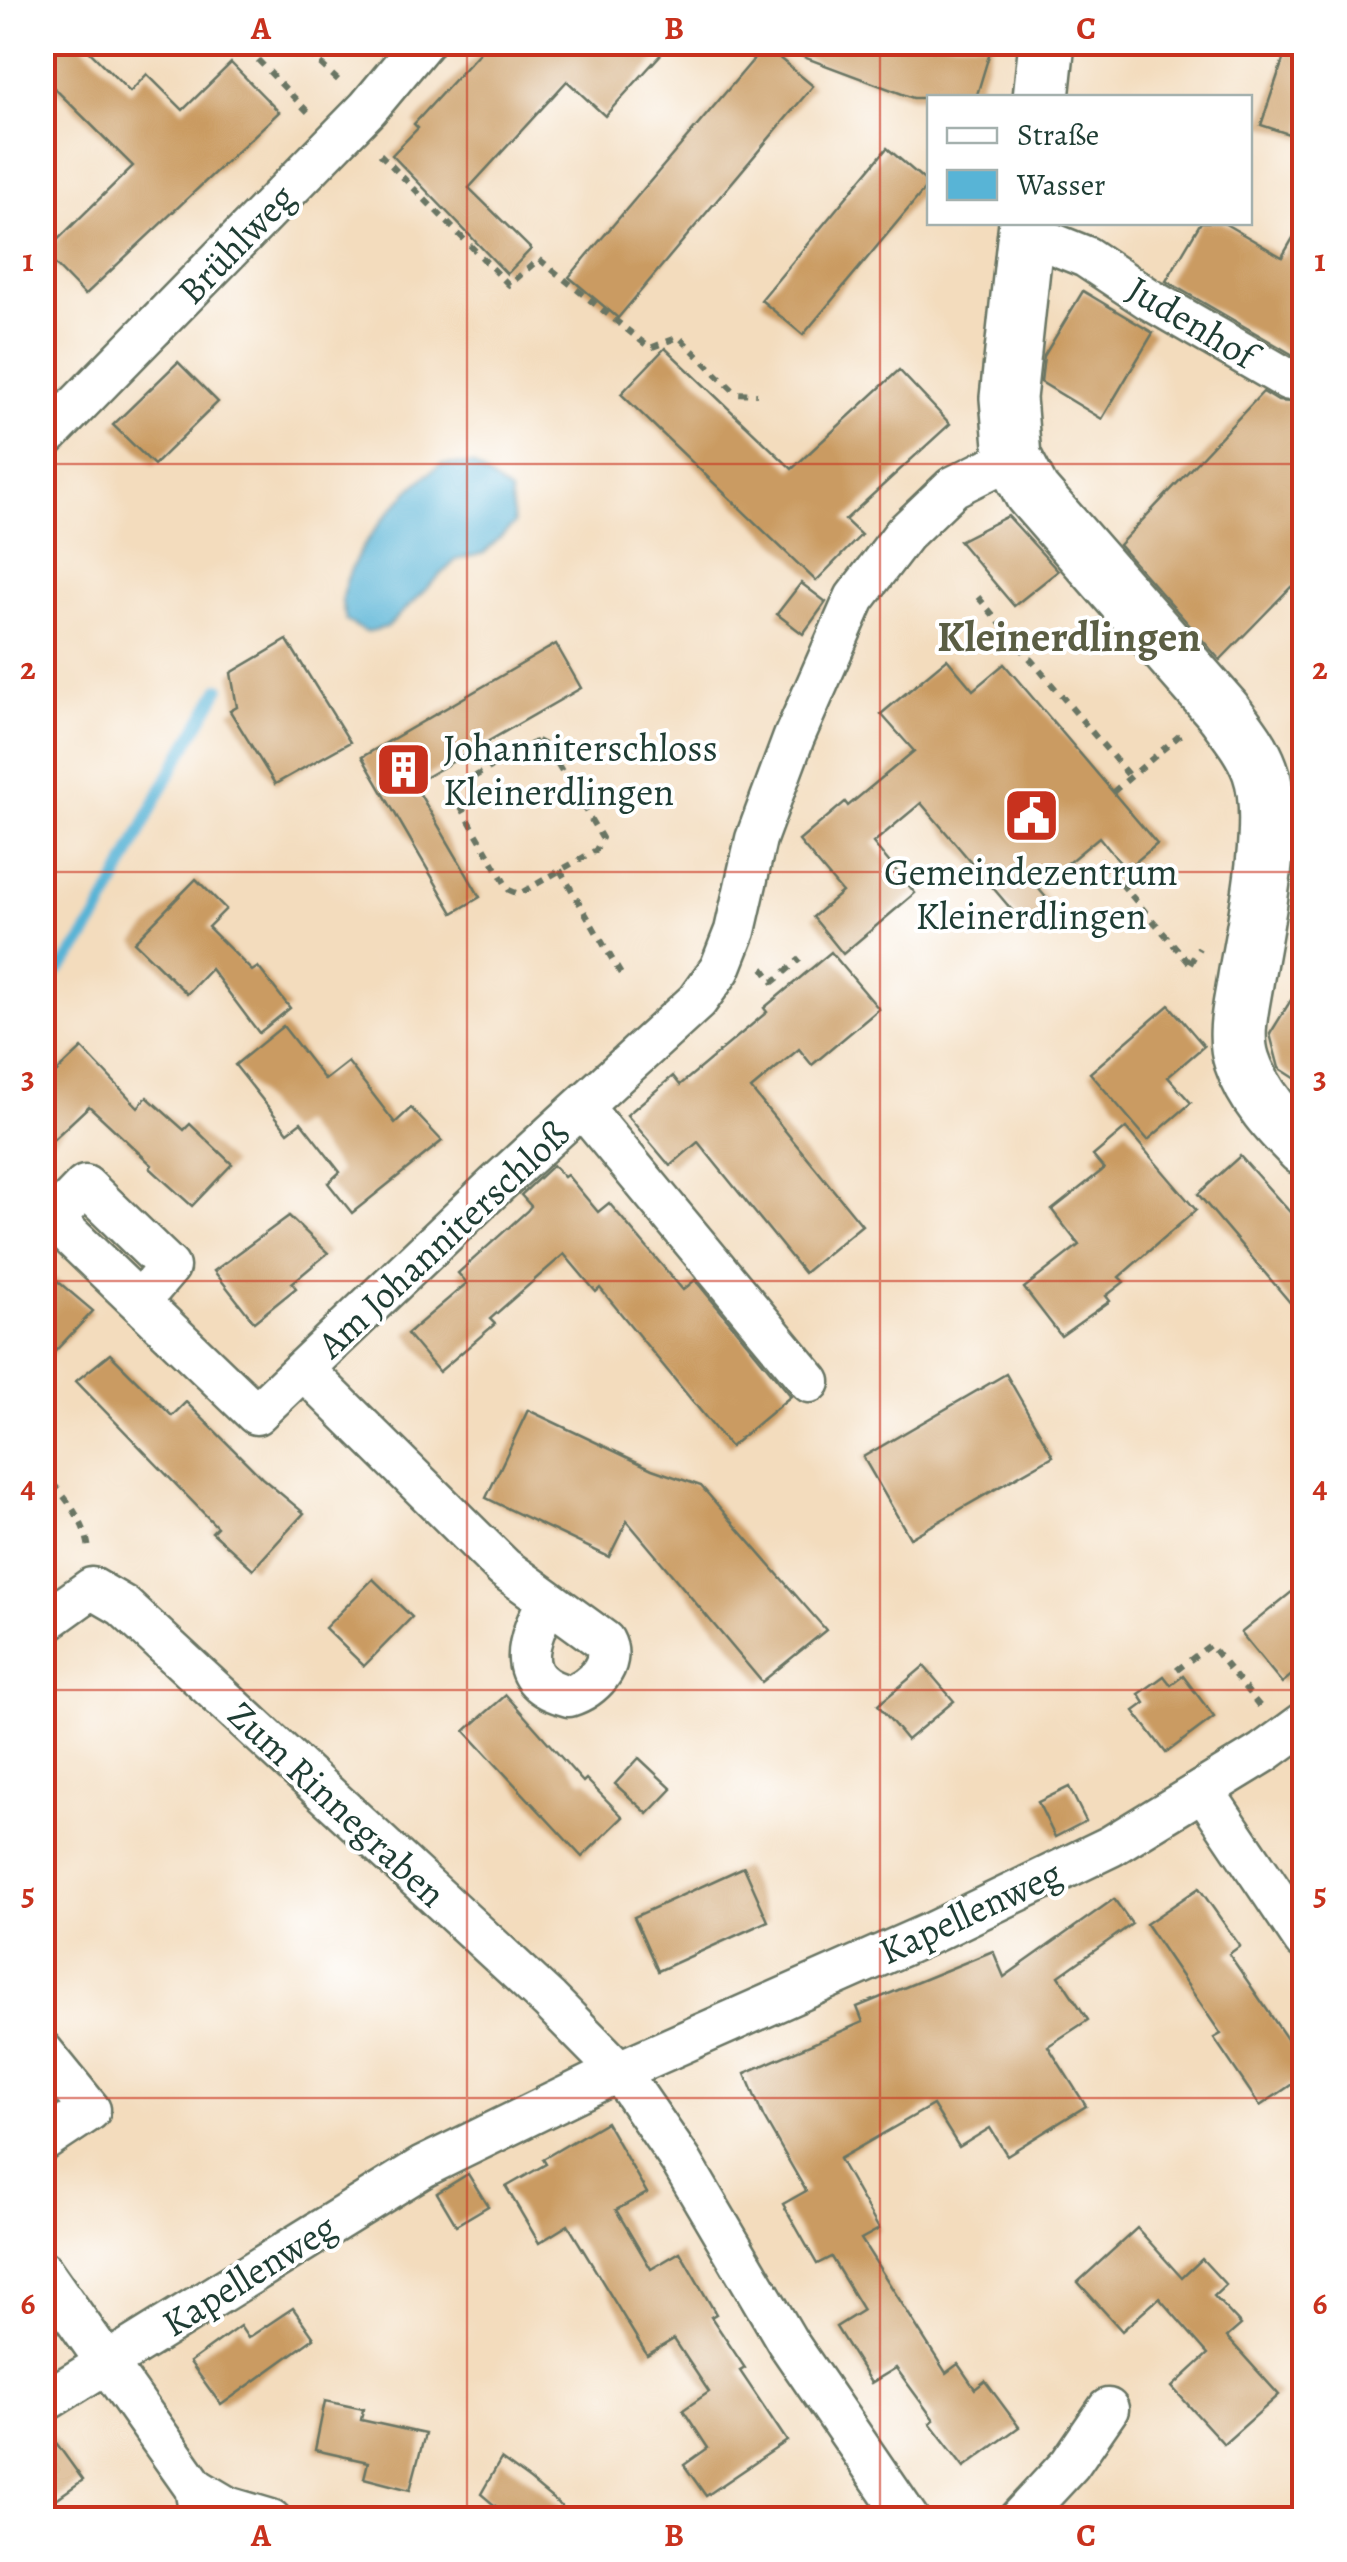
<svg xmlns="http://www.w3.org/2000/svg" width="1347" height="2562" font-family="Alegreya,serif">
<rect width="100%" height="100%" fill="#fff"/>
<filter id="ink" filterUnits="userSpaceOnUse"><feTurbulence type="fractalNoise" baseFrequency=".01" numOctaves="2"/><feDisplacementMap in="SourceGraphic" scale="20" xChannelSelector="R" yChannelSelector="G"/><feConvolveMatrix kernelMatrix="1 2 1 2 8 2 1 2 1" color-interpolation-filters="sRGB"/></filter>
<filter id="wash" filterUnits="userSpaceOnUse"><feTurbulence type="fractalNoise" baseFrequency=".0048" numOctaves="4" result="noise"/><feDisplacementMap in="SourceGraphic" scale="40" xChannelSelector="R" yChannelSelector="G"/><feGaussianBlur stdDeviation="2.25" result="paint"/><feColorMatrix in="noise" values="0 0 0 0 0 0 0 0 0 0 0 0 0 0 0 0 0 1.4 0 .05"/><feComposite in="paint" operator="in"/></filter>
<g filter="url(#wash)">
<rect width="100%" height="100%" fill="#f3dcbd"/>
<!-- water -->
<path fill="#58b4d6" stroke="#3c7885" stroke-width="2.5" d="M441 464 473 465 510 493 514 524 484 553 456 560 387 627 366 632 346 621C345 613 341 605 342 598 350 549 403 492 441 464Z"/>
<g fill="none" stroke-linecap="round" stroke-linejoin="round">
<!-- stream -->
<path stroke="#58b4d6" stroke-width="12" d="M42 981C87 961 134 841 159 794 178 758 200 723 220 688"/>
</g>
<g id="blocks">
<!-- building -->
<g fill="#ca9b62">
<path d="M56 42H80L130 92 147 74 183 110 231 63 279 112 85 295 44 253 133 166 42 76V56Z"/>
<path d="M489 42H672L605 116 567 81 469 188 531 249 507 274 392 155 418 128 414 124Z"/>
<path d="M774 42H993L976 98H913L774 46Z"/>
<path d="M1289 42H1304V139L1261 125Z"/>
<path d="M765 46 813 86 618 318 569 277Z"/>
<path d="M887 148 929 184 803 335 761 300Z"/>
<path d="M1304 219V356H1295L1166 281 1201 222H1222L1282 257Z"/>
<path d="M1083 291 1153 333 1102 419 1041 382 1044 356Z"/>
<path d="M665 348 792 469 899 370 950 424 845 520 861 535 816 581 621 394Z"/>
<path d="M178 362 218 402 154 465 113 425Z"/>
<path d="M1263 392 1278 401 1304 403V596L1291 587 1220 660 1119 545Z"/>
<path d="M1008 516 1058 571 1014 606 959 541Z"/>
<path d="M801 583 826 602 803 634 777 614Z"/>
<path d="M287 640 350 742 275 784 230 711 237 707 231 673Z"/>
<path d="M556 644 581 688 414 784 480 897 453 913 362 757Z"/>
<path d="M947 659 973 690 1004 664 1157 844 1126 870 1099 837 1038 888 1054 907 1028 929 921 803 873 843 915 893 843 954 813 917 842 892 799 841 845 802 848 806 914 751 881 714Z"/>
<path d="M196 879 226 909 208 927 252 971 258 967 290 1008 259 1033 211 969 187 994 134 942Z"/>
<path d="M831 952 879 1009 812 1065 799 1049 751 1089 862 1225 804 1273 698 1142 670 1166 627 1115 673 1076 680 1085 767 1012 764 1008Z"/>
<path d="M1304 979V1084L1279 1068 1270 1034Z"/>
<path d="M1169 1005 1204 1046 1168 1077 1191 1103 1148 1140 1090 1073Z"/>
<path d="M283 1026 325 1080 348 1062 395 1123 411 1108 442 1141 352 1213 328 1183 340 1172 301 1122 288 1132 235 1065Z"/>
<path d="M82 1048 138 1107 147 1097 184 1130 190 1124 232 1164 192 1206 150 1168 152 1165 89 1106 42 1150V1086Z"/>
<path d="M1126 1128 1196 1210 1119 1277 1124 1282 1106 1296 1110 1301 1061 1336 1024 1288 1079 1245 1052 1210 1104 1169 1093 1156Z"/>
<path d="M1240 1156 1304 1228V1319L1198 1194Z"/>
<path d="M553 1165 564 1177 567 1175 598 1212 609 1203 683 1290 695 1280 791 1396 730 1447 600 1288 596 1292 564 1254 490 1319 495 1324 439 1372 407 1334 467 1283 458 1273 527 1211 531 1206 521 1195Z"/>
<path d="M289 1216 328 1253 292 1283 296 1288 254 1322 214 1271Z"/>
<path d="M42 1268 93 1311 42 1365Z"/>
<path d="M110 1354 172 1416 186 1402 262 1478 304 1513 253 1569 212 1532 217 1527 76 1381Z"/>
<path d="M1006 1374 1053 1456 910 1538 863 1457Z"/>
<path d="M528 1410 652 1469 701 1486 826 1630 762 1682 627 1521 609 1557 486 1498Z"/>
<path d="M373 1579 412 1617 364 1666 325 1628Z"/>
<path d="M1304 1582V1665L1282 1683 1241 1633Z"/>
<path d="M924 1666 954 1701 907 1740 878 1705Z"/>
<path d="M1164 1676 1171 1685 1183 1676 1214 1717 1166 1753 1134 1711 1145 1703 1139 1694Z"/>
<path d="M506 1695 583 1782 586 1779 623 1817 582 1857 465 1731Z"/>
<path d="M639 1758 672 1789 648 1814 615 1784Z"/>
<path d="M1069 1787 1086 1821 1055 1837 1038 1802Z"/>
<path d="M744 1867 768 1921 658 1971 634 1917Z"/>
<path d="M1199 1888 1240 1946 1229 1954 1304 2064V2076L1260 2106 1214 2038 1221 2034 1146 1924Z"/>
<path d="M1114 1899 1132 1924 1059 1976 1088 2020 1048 2046 1086 2106 1007 2155 990 2128 959 2147 933 2105 839 2159 879 2229 861 2239 946 2373 958 2364 975 2389 985 2381 1019 2427 964 2467 930 2423 934 2420 896 2368 871 2383 836 2327 863 2310 831 2257 817 2264 783 2204 806 2191 763 2116 745 2073 863 2022 857 2007 993 1951 1004 1977Z"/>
<path d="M606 2122 647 2193 616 2210 651 2269 680 2252 716 2314 711 2317 745 2368 740 2371 787 2441 706 2496 684 2465 708 2448 683 2410 709 2392 674 2339 647 2355 568 2225 539 2243 506 2187 546 2164 543 2159Z"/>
<path d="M468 2174 488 2206 456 2225 437 2193Z"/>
<path d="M1137 2228 1182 2278 1202 2259 1226 2285 1214 2296 1241 2325 1227 2337 1279 2395 1224 2444 1172 2387 1208 2354 1159 2298 1122 2331 1078 2282Z"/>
<path d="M293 2308 314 2338 221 2405 190 2362 240 2326 248 2338Z"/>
<path d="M325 2401 363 2409 361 2420 425 2434 410 2490 364 2478 368 2462 315 2450Z"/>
<path d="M44 2426 83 2480 42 2509V2427Z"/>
<path d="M501 2459 530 2480 578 2520H512L481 2494Z"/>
</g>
</g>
</g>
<g filter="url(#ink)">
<use href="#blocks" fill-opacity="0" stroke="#697564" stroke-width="2.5"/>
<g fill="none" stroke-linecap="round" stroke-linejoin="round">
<defs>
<g id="street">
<path d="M1026 233 1086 257 1149 299 1289 380 1304 379"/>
<path d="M42 441 368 108 423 42"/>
<path d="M583 1108 810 1382"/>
<path d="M140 1301 169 1267 85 1186 53 1219 256 1414 496 1185 697 1001 720 969 735 931 756 839 794 737 855 598 904 534 953 487 1013 457"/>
<path d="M304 1370 504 1568 604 1641C617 1665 591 1689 569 1696 510 1682 528 1639 548 1600"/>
<path d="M42 1624 92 1588 123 1606 549 2000 619 2071 681 2161 788 2343 909 2520"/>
<path d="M1203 1790 1304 1940"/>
<path d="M42 2051 90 2110 42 2142"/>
<path d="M42 2271 195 2488 201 2520"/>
<path d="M42 2403 423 2167 619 2071 933 1932 1111 1846 1263 1753 1304 1723"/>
<path d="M195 2488 227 2507 271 2520"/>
<path d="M1018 2520 1070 2464 1108 2409"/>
</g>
<g id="secondary">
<path d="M1041 98 1047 42"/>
<path d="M1027 222 1008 398 1013 457 1032 493 1223 711C1237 730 1252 748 1260 770 1278 819 1255 925 1246 977 1242 1004 1233 1034 1242 1061 1254 1097 1279 1123 1304 1148"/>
</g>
</defs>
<!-- street casing -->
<use href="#street" stroke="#697564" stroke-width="45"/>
<!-- secondary casing -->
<use href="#secondary" stroke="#697564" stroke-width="60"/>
<!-- path -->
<g stroke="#697564" stroke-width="6" stroke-dasharray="8 8" stroke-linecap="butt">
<path d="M297 42 340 82"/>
<path d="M258 60 309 113"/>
<path d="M380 154 509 285 539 259 650 348 679 337 736 393 757 394"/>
<path d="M978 597 1130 777"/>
<path d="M537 741 547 746 602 838 596 850 519 894 509 890 456 798 458 786Z"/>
<path d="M1113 792 1180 735"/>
<path d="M1100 859 1191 965"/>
<path d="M560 870 622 976"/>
<path d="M1190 964 1199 948"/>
<path d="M763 968 773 982 800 959"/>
<path d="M42 1473C63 1492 87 1523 89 1551"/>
<path d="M1177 1670 1210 1645 1262 1709"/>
</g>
<!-- street -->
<use href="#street" stroke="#fff" stroke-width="40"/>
<!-- secondary -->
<use href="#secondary" stroke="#fff" stroke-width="55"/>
</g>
</g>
<!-- grid -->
<path fill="none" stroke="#c8321e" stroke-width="2.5" stroke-opacity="0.55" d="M467 42V2520M880 42V2520M42 464H1304M42 872H1304M42 1281H1304M42 1690H1304M42 2098H1304"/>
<!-- icons -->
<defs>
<symbol id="building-square" viewBox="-11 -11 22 22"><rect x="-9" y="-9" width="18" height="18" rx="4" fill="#c8321e" stroke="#fff"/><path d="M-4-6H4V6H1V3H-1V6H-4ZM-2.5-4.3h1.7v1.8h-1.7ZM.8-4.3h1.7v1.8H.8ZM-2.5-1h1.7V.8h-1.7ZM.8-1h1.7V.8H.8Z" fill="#fff"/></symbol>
<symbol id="civic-square" viewBox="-11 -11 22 22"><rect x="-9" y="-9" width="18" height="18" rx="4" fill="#c8321e" stroke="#fff"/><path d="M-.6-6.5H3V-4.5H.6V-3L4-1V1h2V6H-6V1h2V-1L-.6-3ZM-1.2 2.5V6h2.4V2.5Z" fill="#fff"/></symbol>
</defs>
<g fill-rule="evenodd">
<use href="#building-square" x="372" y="738" width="63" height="63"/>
<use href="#civic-square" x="1000" y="784" width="63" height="63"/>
</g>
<g text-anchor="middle" stroke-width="8" stroke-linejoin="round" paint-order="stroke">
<!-- street labels -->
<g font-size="38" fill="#1f3d34" stroke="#fff">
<text transform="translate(236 244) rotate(-46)" y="13">Brühlweg</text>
<text transform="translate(1192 322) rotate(31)" y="13">Judenhof</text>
<text transform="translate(443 1239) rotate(-43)" y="13">Am Johanniterschloß</text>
<text transform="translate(337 1804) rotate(43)" y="13">Zum Rinnegraben</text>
<text transform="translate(970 1912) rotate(-25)" y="13">Kapellenweg</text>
<text transform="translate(249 2275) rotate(-32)" y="13">Kapellenweg</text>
</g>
<!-- poi labels -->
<g font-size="38" fill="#1f3d34" stroke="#fff" text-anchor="start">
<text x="443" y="761">Johanniterschloss<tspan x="443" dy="44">Kleinerdlingen</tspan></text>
<text x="1031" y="885" text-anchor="middle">Gemeindezentrum<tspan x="1031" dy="44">Kleinerdlingen</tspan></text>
</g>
<!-- quarter labels -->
<g font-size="42" font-weight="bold" fill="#5b5e44" stroke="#fff">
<text x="1069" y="651">Kleinerdlingen</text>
</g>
</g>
<!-- margin -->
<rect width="1347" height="2562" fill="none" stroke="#fff" stroke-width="110"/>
<!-- legend -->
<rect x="927" y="95" width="325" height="130" fill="#ffffff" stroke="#a5b1ae" stroke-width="2.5"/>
<rect x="947" y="128" width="50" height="15" fill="#ffffff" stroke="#a5b1ae" stroke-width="2.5"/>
<text x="1017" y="145" font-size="30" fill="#1f3d34">Straße</text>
<rect x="947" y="170" width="50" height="30" fill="#58b4d6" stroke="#a5b1ae" stroke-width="2.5"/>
<text x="1017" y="195" font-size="30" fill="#1f3d34">Wasser</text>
<rect x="55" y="55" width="1237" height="2452" fill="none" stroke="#c8321e" stroke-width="4"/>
<g font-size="32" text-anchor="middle" font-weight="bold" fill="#c8321e">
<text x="261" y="39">A</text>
<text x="674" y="39">B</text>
<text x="1086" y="39">C</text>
<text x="28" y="271">1</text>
<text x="1320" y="271">1</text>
<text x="28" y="679">2</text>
<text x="1320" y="679">2</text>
<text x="28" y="1088">3</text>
<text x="1320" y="1088">3</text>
<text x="28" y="1497">4</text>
<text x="1320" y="1497">4</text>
<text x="28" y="1905">5</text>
<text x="1320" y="1905">5</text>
<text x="28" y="2314">6</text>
<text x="1320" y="2314">6</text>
<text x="261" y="2546">A</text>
<text x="674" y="2546">B</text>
<text x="1086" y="2546">C</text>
</g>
</svg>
